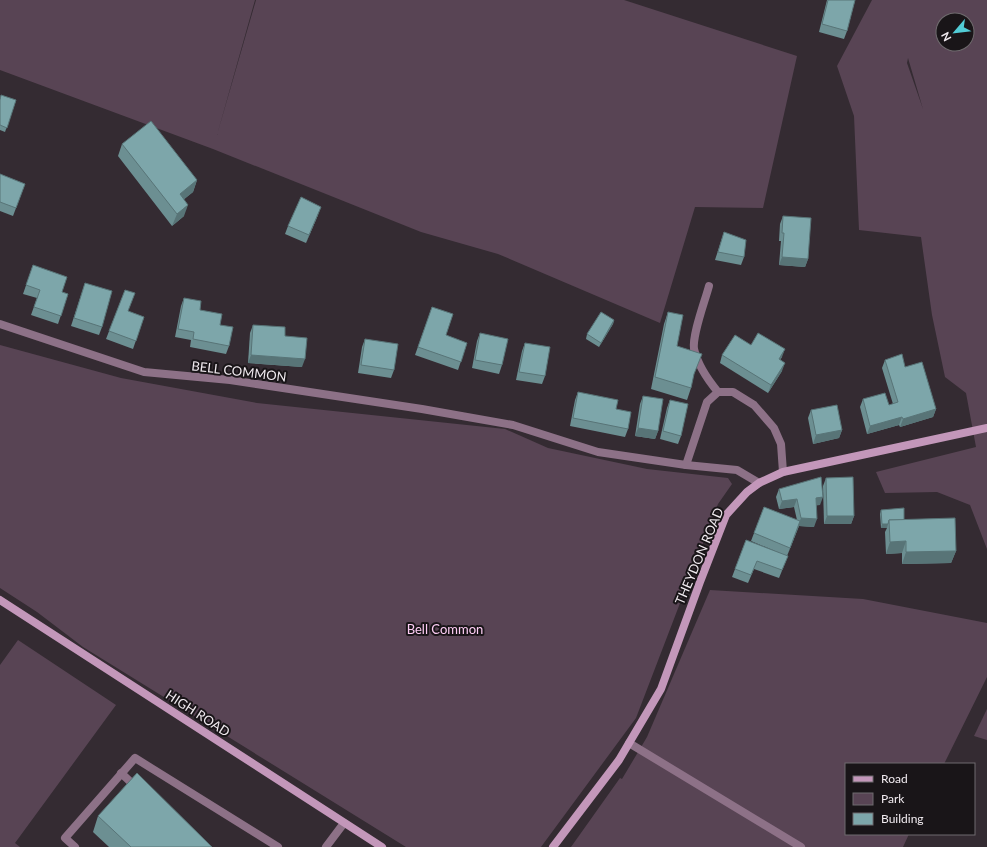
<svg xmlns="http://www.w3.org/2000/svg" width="987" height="847" font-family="Lato,sans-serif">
<rect width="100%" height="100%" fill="#342b32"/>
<!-- green -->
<g fill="#584454" fill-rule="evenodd">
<path d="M0 0H255L217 135 256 0H624L797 56 763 208 695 207 660 323 498 254 421 232 213 149 0 70Z"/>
<path d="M872 0H987V549L970 505 937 492 885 493 876 472 976 447 966 393 945 377 932 315 921 237 859 230 854 116 837 66ZM943 20H967V44H943ZM908 58 923 109 907 63Z"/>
<path d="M0 345 121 378 257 403 505 429 548 448 647 469 728 478 732 484 718 504 636 718 541 847H406L83 647 37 612 0 588Z"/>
<path d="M710 590 863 599 987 623V677L944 764H846V834H909L903 847H571L620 778 622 779 647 737Z"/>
<path d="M18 640 116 705 15 843 20 847H0V665Z"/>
<path d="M987 709V740L974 736Z"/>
</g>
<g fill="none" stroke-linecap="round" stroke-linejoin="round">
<!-- lane -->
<g stroke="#8d7187" stroke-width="8">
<path d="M709 286C705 301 692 335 694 349 698 366 708 380 718 392"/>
<path d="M686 465 707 402 718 392H733L754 405 774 428 781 444 783 472"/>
<path d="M629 743 801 847"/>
<path d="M121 773 137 788"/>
<path d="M75 847 65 838 135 758 278 847"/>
<path d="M326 847 344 823"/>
</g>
<!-- street -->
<path stroke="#8d7187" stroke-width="8" d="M0 324 144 372 230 380 422 409 513 425 598 452 686 465 737 470 759 483"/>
<!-- secondary -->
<g stroke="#c397ba" stroke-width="8">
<path d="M0 600 382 847"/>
<path d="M553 847 619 760 661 689 700 582 726 515 747 492 759 483 783 472 987 428"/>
</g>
</g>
<!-- wall -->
<g fill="#6c8f92">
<path d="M827 0H855L847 31 844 39 819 32Z"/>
<path d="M0 99 16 100 5 132 0 130Z"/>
<path d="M122 144 197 180 193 192 184 199V216L172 226 118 156Z"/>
<path d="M0 174 25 184 13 216 0 211Z"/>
<path d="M318 215 306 243 285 234 288 226Z"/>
<path d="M783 216 808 259 805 267 779 265 781 241H779L780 224Z"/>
<path d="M724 232 744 257 741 265 715 260Z"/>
<path d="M33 265 62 292 68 294 58 324 31 315 37 298 23 294Z"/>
<path d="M85 283 102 327 99 335 71 326Z"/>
<path d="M125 290 128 311 144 317 133 349 106 339Z"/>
<path d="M184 298 220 325 229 346 226 354 190 347 191 340 175 337 181 306Z"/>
<path d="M432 307 446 335 467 343 458 370 415 355Z"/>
<path d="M668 312 677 346 691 388 687 400 651 389 664 324Z"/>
<path d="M614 320 613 324 599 347 586 339 587 334Z"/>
<path d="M253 325 285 336 302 367 248 363 250 333Z"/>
<path d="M480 333 502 365 499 374 472 368 477 341Z"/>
<path d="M365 339 394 370 391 378 358 373 362 347Z"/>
<path d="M525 343 545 376 542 384 516 380 522 351Z"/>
<path d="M751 345 782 357 780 360 782 371 768 393 720 363 722 355Z"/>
<path d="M885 360 905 367 936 409 933 417 900 427 899 425 867 434 860 407 863 399 889 405 893 404 882 368Z"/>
<path d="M578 392 616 409 628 429 625 437 570 426 575 400Z"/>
<path d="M643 396 658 431 655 439 635 436 640 404Z"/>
<path d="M670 400 681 436 678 444 660 439 667 408Z"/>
<path d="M811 410 842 430 839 438 813 444 808 418Z"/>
<path d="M826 478 854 516 851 524H824L823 486Z"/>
<path d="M779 489 820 505H816L814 527 799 526 787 556 751 541 764 507 797 520 794 507 779 509 776 497Z"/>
<path d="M881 510 904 520 956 551 951 563 902 564V553L886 554 885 532 887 528H881L880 514Z"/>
<path d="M746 540 788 556 779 578 754 569 748 583 732 577Z"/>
<path d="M98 816 212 847H109L93 832Z"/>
</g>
<!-- shaded-wall -->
<g fill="#587477">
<path d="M197 180 193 192 176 206 180 194Z"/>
<path d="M188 205 184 216 172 226 177 214Z"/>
<path d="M321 207 318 215 306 243 309 235Z"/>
<path d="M782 257 808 259 805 267 779 265Z"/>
<path d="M614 320 613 324 599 347 601 343Z"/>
<path d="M785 349 782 357 776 367 779 359Z"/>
<path d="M251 355 305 359 302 367 248 363Z"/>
<path d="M785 363 782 371 768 393 771 385Z"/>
<path d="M936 409 933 417 900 427 903 419Z"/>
<path d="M902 417 899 425 867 434 870 426Z"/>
<path d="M638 428 658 431 655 439 635 436Z"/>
<path d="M842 430 839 438 813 444 816 435Z"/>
<path d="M823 497 820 505 813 506 816 498Z"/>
<path d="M797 499 794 507 779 509 782 501Z"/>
<path d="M827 516H854L851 524H824Z"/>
<path d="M801 518 817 519 814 527 799 526 787 556 798 526Z"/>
<path d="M882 524H888L887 528H881Z"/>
<path d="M906 541 902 553 886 554 890 542Z"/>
<path d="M956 551 951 563 902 564 906 552Z"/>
</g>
<!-- building -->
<g fill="#7da6aa" stroke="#587477">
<path d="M828 0H855L847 31 822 24Z"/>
<path d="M1 95 16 100 7 128 0 125V100Z"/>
<path d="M151 121 197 180 180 194 188 205 177 214 122 144Z"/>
<path d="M0 174 25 184 16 208 0 202Z"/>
<path d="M301 197 321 207 309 235 288 226Z"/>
<path d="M783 216 811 218 808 259 782 257 784 233H782Z"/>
<path d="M724 232 746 240 744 257 718 252Z"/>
<path d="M33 265 67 277 62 292 68 294 61 316 34 307 40 290 26 285Z"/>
<path d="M85 283 112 291 102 327 74 318Z"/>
<path d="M125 290 135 293 128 311 144 317 136 341 109 331Z"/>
<path d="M184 298 201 301 200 310 222 314 220 325 233 327 229 346 193 339 194 332 178 329Z"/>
<path d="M432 307 453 314 446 335 467 343 461 362 418 347Z"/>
<path d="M601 312 614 320 601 343 587 334Z"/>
<path d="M668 312 683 315 677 346 702 354 694 374 691 388 655 377Z"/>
<path d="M253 325 285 327V336L307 338 305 359 251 355Z"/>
<path d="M480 333 508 339 502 365 475 360Z"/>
<path d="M758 333 785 349 779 359 785 363 771 385 722 355 735 335 751 345Z"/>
<path d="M365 339 398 344 394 370 361 365Z"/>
<path d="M525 343 550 347 545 376 519 372Z"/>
<path d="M902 354 905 367 922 362 936 409 903 419 902 417 870 426 863 399 885 393 889 405 898 402 885 360Z"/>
<path d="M578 392 618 400 616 409 631 412 628 429 573 418Z"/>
<path d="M643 396 663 399 658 431 638 428Z"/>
<path d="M670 400 688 404 681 436 663 431Z"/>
<path d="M837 405 842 430 816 435 811 410Z"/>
<path d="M821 477 823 497 816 498 817 519 801 518 797 499 782 501 779 489Z"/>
<path d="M853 477 854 516H827L826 478Z"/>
<path d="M764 507 800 521 790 548 754 533Z"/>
<path d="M904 508V520H889L888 524H882L881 510Z"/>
<path d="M955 518 956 551 906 552V541L890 542 889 520Z"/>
<path d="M746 540 788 556 782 570 757 561 751 575 735 569Z"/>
<path d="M137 773 212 847H131L98 816Z"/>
</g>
<g text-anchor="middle" stroke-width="4" stroke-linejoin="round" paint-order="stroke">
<!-- street labels -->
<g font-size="13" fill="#f1ebf0" stroke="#191518">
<text transform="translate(239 371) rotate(7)" y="5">BELL COMMON</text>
<text transform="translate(699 556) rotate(-67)" y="5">THEYDON ROAD</text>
<text transform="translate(198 713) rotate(33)" y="5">HIGH ROAD</text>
</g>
<!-- park labels -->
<g font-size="13" fill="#fdcdf4" stroke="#191518">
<text x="445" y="634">Bell Common</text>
</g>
</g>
<!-- legend -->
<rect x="845" y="763" width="130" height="72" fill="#191518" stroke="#6f6b6e"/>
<rect x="853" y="776" width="20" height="6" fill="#c397ba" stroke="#6f6b6e"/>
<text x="881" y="783" font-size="12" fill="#f1ebf0">Road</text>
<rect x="853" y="793" width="20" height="12" fill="#584454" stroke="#6f6b6e"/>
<text x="881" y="803" font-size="12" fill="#f1ebf0">Park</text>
<rect x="853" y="813" width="20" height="12" fill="#7da6aa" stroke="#6f6b6e"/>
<text x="881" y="823" font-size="12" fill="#f1ebf0">Building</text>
<!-- north arrow -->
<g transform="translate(955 32) rotate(242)"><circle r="19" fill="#191518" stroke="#6f6b6e"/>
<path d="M0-3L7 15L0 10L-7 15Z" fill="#52ccd6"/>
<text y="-6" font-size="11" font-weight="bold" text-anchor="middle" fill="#f1ebf0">N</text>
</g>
</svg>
